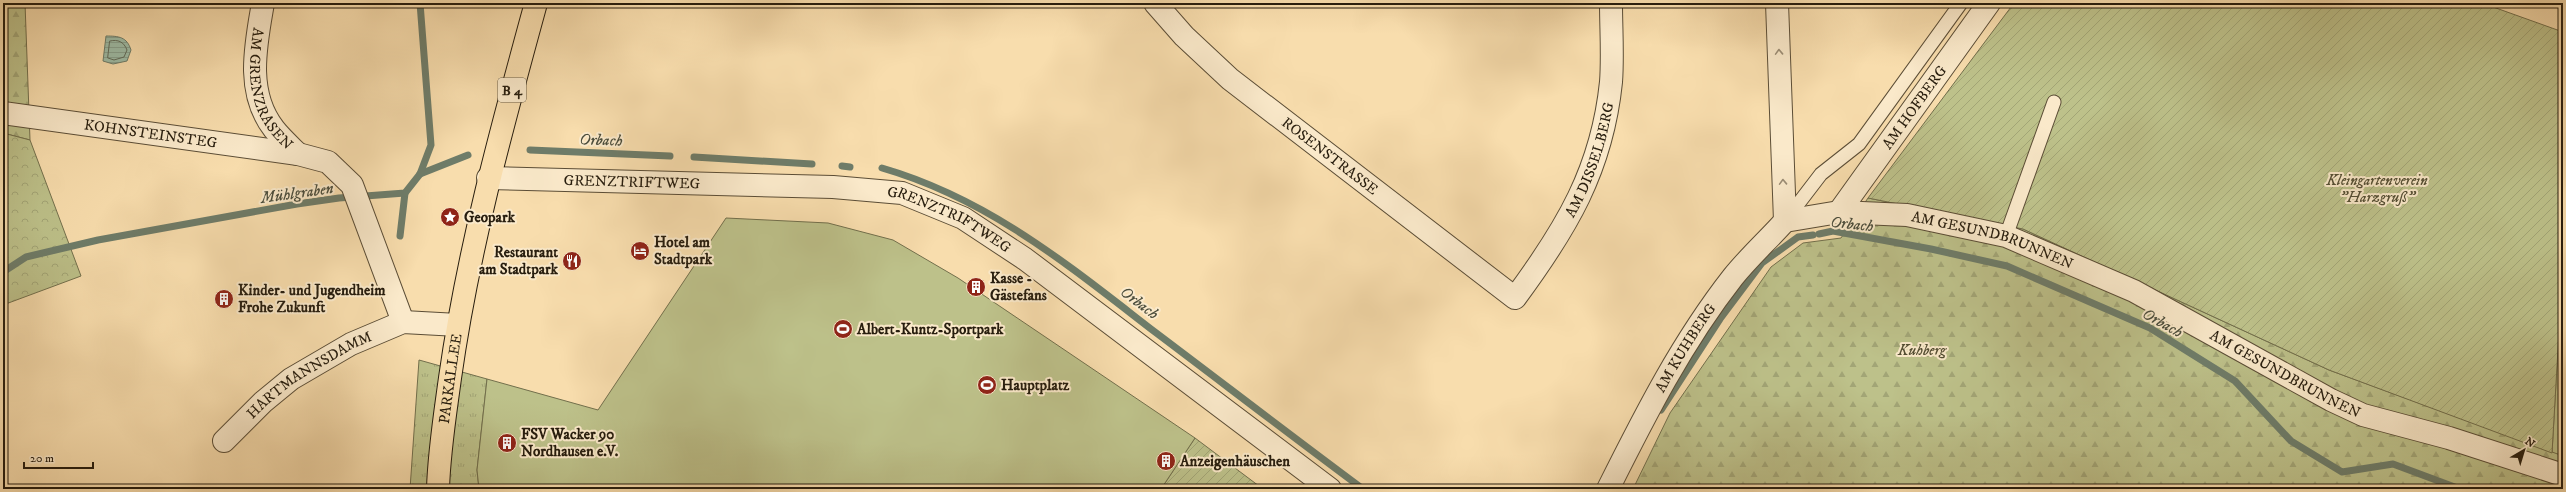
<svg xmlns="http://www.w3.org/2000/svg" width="2566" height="492" font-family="'IM FELL DW Pica',serif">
<defs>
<pattern id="grass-tufts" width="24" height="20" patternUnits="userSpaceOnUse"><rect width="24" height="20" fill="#bdc18a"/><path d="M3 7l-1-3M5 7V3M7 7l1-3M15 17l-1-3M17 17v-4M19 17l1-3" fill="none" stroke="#a2a576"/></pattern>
<pattern id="forest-firs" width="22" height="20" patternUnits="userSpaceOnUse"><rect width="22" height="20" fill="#bdc18a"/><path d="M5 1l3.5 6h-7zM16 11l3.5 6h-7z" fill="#a2a576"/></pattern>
<pattern id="park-crowns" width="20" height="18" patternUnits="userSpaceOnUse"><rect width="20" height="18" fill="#bdc18a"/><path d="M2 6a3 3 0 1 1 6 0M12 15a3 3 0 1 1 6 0" fill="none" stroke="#a2a576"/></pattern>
<pattern id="garden-furrows" width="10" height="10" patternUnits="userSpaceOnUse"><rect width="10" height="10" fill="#bdc18a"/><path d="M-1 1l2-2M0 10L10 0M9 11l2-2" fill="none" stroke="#a2a576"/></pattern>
<pattern id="water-rules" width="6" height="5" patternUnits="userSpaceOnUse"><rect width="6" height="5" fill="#9ebca6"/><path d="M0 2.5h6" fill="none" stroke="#88a18e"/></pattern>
</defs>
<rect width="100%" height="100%" fill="#f8ddad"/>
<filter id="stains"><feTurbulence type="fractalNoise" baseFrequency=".005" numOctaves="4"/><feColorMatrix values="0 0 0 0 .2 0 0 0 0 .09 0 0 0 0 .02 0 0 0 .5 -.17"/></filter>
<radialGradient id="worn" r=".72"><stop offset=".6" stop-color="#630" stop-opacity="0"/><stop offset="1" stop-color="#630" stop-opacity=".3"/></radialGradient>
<!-- grass -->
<g fill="url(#grass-tufts)" stroke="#726f4c">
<path d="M2562 277H2563V456L2552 453Z"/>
<path d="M419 360 487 379 477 470 479 489H410Z"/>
</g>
<!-- forest -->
<g fill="url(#forest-firs)" stroke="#726f4c">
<path d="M3 3H25L30 140 3 133Z"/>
<path d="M1868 198 2023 229 2329 370 2563 456V489H1633L1670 413 1771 267 1803 243 1841 238Z"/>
</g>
<!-- park -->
<path fill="url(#park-crowns)" stroke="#726f4c" d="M3 133 30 140 81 276 3 305Z"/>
<!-- garden -->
<g fill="url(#garden-furrows)" stroke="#726f4c">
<path d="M2014 3H2482L2563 32V262L2552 453 2329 370 2023 229 1868 198Z"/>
<path d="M1195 438 1263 489H1161Z"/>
</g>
<!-- pitch -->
<path fill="#bdc18a" stroke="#726f4c" d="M726 218 828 223 893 240 958 278 1195 438 1161 489H479L477 470 487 379 598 410Z"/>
<!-- water -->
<path fill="url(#water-rules)" stroke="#6e7c69" d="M106 36C119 36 127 37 131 50L127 61 113 64 103 61Z"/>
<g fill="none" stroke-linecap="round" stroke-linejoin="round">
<!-- shore -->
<path stroke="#626c5a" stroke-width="1" d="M110 41C118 39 124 42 127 50L124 57 114 60 108 58Z"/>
<!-- stream -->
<g stroke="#6e7c69" stroke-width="7">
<path d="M530 150 670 156"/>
<path d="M694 157 812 164"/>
<path d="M842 166 850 167"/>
<path d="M882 168C989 199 1068 265 1155 332 1224 384 1293 437 1363 489"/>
<path d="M420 174 468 155"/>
<path d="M1819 234 1833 231 1931 249 2007 266 2150 328 2235 381 2291 441 2342 472 2393 464 2460 489"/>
<path d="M400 236 405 193"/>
<path d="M3 272 26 257 98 240 297 204 339 198 405 193 420 174 431 145 420 3"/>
<path d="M1661 410 1720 319 1762 263 1798 237 1813 235"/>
</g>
<defs>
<g id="lane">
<path d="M1785 221 1821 174 1859 144 1961 3"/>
<path d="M2006 236 2054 102"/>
</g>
<g id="street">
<path id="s1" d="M263 3C256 44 245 92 274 129 281 138 290 146 298 154"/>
<path id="s2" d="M1155 3 1184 36 1230 79 1515 298C1566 229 1602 170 1611 82 1613 56 1611 29 1611 3"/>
<path d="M1777 3 1785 221"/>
<path id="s3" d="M3 113 298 154 328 162 352 185 403 322"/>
<path id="s4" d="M488 178 833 187 902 193 963 218 1025 259 1330 489"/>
<path id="s5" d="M1839 212 1989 3"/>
<path id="s6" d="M1785 221 1839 212 1907 215 2006 236 2134 291 2331 400 2363 415 2449 438 2563 475"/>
<path id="s7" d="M224 441 263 402 291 379 351 344 403 322 458 325"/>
<path id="s8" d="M1608 489C1645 415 1682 342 1733 277 1749 257 1768 240 1785 221"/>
</g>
<g id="primary">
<path id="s9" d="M438 489C439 452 445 415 450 378 468 250 502 127 536 3"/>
</g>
</defs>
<!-- lane casing -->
<use href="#lane" stroke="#5b4d36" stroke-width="15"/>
<!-- street casing -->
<use href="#street" stroke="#5b4d36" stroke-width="24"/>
<!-- primary casing -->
<use href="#primary" stroke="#271d0e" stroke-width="24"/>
<!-- lane -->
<use href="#lane" stroke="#fae9ca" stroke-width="13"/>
<!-- street -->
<use href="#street" stroke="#fae9ca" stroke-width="22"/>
<!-- primary -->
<use href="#primary" stroke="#f8ddad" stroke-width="22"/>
</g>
<!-- one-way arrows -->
<defs><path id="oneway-chevron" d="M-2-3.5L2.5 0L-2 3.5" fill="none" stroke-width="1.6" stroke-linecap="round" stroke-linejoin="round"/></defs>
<g stroke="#9b8d75">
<use href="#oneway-chevron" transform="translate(1779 52) rotate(-92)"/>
<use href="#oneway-chevron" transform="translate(1783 182) rotate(-92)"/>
</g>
<!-- icons -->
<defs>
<symbol id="sight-disc" viewBox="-11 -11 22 22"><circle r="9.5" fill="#8f2418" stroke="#fae9ca"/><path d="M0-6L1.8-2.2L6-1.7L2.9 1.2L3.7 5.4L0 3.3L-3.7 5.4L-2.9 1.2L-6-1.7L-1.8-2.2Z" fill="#fff"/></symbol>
<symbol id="hotel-disc" viewBox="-11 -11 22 22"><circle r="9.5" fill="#8f2418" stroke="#fae9ca"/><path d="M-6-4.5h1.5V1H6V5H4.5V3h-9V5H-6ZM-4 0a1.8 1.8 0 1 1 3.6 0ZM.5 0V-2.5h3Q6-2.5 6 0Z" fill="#fff"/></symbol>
<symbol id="restaurant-disc" viewBox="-11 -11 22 22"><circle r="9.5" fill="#8f2418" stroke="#fae9ca"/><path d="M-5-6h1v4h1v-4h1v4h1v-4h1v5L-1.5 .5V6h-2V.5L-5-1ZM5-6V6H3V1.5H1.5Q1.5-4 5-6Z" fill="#fff"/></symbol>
<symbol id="building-disc" viewBox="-11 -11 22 22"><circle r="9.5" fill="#8f2418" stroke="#fae9ca"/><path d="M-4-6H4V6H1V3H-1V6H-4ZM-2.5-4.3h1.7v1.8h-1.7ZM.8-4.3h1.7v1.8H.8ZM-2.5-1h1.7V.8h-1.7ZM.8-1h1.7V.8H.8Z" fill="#fff"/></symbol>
<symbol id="stadium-disc" viewBox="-11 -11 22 22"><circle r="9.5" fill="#8f2418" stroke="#fae9ca"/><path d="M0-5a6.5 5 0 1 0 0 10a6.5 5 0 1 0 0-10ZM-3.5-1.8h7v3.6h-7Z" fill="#fff"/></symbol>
</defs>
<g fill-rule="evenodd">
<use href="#sight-disc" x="439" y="206" width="22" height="22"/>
<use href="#hotel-disc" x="629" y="240" width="22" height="22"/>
<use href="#restaurant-disc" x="561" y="250" width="22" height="22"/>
<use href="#building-disc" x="965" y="276" width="22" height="22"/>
<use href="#building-disc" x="213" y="288" width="22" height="22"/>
<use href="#stadium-disc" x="832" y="318" width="22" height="22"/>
<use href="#stadium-disc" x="976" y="374" width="22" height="22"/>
<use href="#building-disc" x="496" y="432" width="22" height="22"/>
<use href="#building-disc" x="1155" y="450" width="22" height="22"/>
</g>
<g text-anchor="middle" stroke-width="4" stroke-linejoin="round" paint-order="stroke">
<!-- shield labels -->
<rect fill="#fae9ca" stroke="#665a46" stroke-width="1" x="498" y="78" width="28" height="24" rx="3"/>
<g font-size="14" font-weight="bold" fill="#271d0e">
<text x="512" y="95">B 4</text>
</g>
<!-- street labels -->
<g font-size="15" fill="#271d0e" stroke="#fae9ca">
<text dy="5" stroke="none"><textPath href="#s1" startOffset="90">AM GRENZRASEN</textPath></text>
<text dy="5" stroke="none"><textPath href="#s5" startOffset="129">AM HOFBERG</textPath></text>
<text dy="5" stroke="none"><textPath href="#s3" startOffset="149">KOHNSTEINSTEG</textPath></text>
<text dy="5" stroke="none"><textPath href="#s2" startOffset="233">ROSENSTRASSE</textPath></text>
<text dy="5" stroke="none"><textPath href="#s2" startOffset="625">AM DISSELBERG</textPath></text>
<text dy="5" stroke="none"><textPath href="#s4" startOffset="144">GRENZTRIFTWEG</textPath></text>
<text dy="5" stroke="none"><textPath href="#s4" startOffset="468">GRENZTRIFTWEG</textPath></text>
<text dy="5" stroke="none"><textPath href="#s6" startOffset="212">AM GESUNDBRUNNEN</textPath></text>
<text dy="5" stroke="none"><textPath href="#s8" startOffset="161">AM KUHBERG</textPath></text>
<text dy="5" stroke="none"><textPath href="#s6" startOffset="536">AM GESUNDBRUNNEN</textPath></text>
<text dy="5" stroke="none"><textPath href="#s7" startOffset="109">HARTMANNSDAMM</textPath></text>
<text dy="5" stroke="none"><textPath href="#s9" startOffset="111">PARKALLEE</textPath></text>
</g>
<!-- park labels -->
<g font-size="15" font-style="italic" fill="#544e33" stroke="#fae9ca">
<text x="2377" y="185">Kleingartenverein<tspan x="2377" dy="17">"Harzgruß"</tspan></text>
<text x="1922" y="355">Kuhberg</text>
</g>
<!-- poi labels -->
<g font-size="15" font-weight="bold" fill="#271d0e" stroke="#fae9ca" text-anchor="start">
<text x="464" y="222">Geopark</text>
<text x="654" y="247">Hotel am<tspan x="654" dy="17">Stadtpark</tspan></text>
<text x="558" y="257" text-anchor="end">Restaurant<tspan x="558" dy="17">am Stadtpark</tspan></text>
<text x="990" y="283">Kasse -<tspan x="990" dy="17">Gästefans</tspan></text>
<text x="238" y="295">Kinder- und Jugendheim<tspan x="238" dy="17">Frohe Zukunft</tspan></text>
<text x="857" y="334">Albert-Kuntz-Sportpark</text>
<text x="1001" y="390">Hauptplatz</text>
<text x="521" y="439">FSV Wacker 90<tspan x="521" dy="17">Nordhausen e.V.</tspan></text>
<text x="1180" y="466">Anzeigenhäuschen</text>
</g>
<!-- water labels -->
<g font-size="16" font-style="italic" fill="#4b4d3c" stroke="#fae9ca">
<text transform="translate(601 139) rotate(2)" y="6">Orbach</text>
<text transform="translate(297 192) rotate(-8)" y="6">Mühlgraben</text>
<text transform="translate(1852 223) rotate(6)" y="6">Orbach</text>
<text transform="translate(1140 302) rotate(37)" y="6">Orbach</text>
<text transform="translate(2163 322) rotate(29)" y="6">Orbach</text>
</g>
</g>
<!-- margin -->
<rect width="2566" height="492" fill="none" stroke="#f8ddad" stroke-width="16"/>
<rect x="4" y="4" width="2558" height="484" fill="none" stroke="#271d0e" stroke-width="2"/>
<rect x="8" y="8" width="2550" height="476" fill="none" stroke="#271d0e"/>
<!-- north arrow -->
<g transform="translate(2524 450) rotate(38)" stroke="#fae9ca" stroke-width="3" paint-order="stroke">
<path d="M0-3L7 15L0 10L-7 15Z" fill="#271d0e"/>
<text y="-6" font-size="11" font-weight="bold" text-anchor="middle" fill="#271d0e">N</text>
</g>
<!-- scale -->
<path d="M24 462v6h69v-6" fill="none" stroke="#271d0e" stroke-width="2"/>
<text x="30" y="462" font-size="12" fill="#271d0e" stroke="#fae9ca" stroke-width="3" paint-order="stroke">20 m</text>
<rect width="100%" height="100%" filter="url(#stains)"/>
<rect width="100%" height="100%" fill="url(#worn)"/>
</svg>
